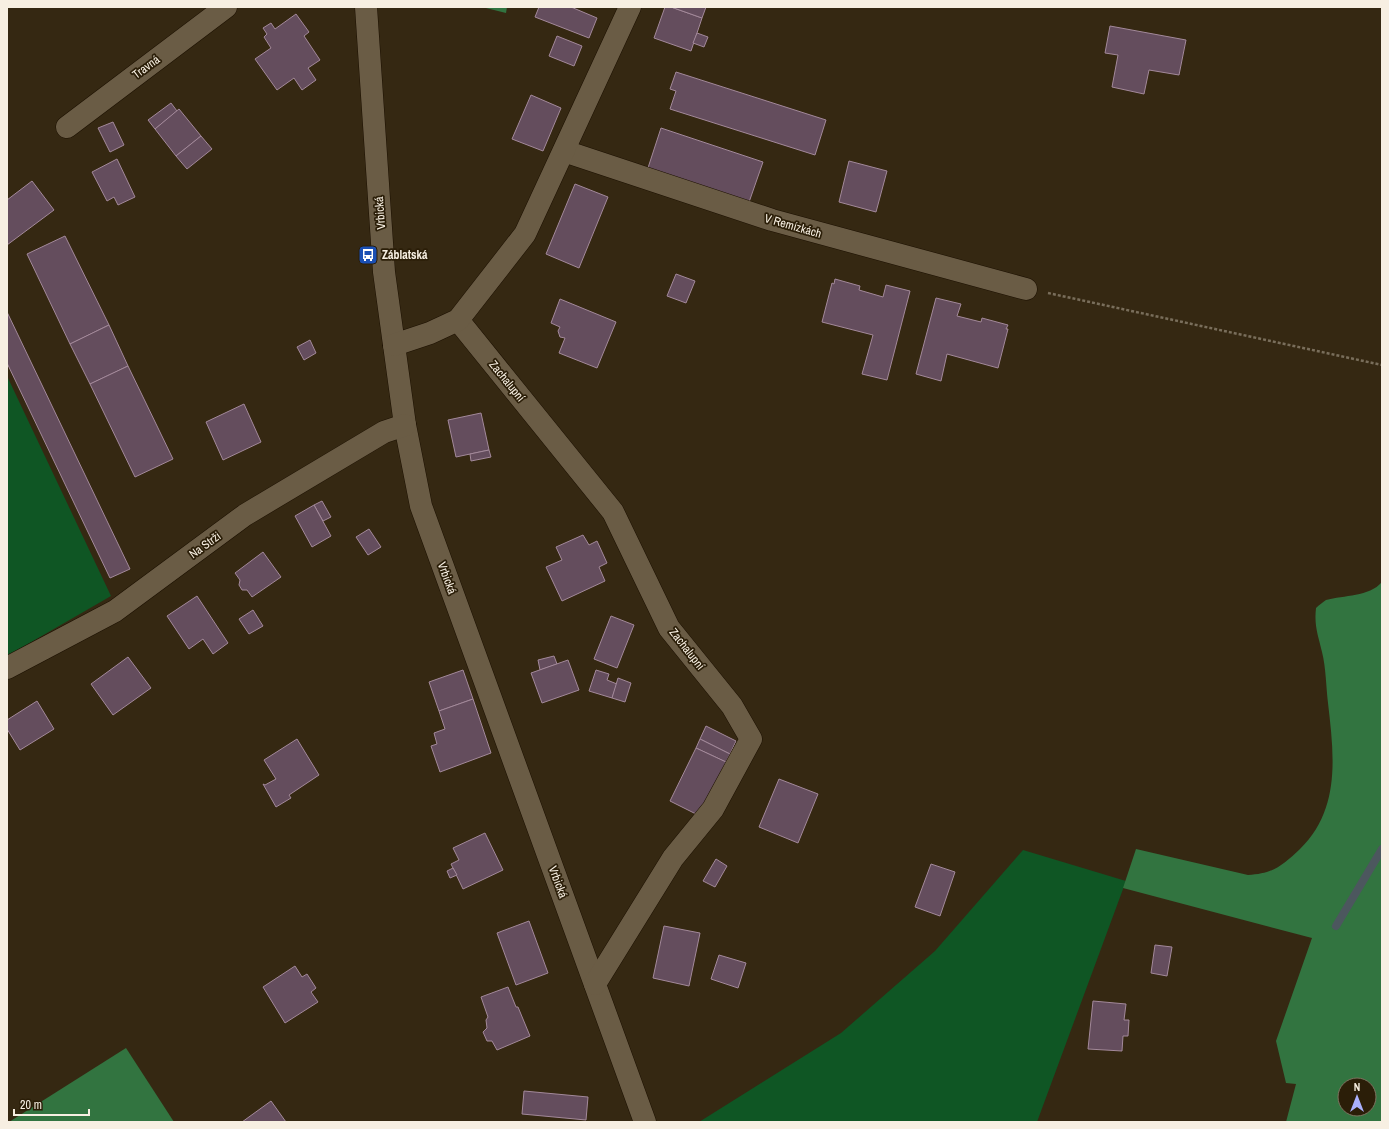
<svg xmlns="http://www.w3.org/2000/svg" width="1389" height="1129" font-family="'Archivo Narrow',sans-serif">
<rect width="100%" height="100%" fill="#352812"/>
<!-- green -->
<g fill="#0f5624">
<path d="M7 376 111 596 7 656Z"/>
<path d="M1023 850 1126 881 1037 1122H699L841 1033 935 951Z"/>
</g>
<!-- forest -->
<g fill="#327440" fill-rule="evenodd">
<path d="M482 7H507L506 13Z"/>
<path d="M1382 582V1122H1286L1296 1084 1286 1083 1276 1041 1312 938 1123 888 1136 849 1248 875C1273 874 1283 865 1300 849 1341 809 1334 755 1328 703 1326 686 1326 668 1322 652 1318 635 1314 626 1316 608 1319 605 1323 602 1326 600 1344 595 1369 597 1382 582ZM1345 1085H1369V1109H1345Z"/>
<path d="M126 1048 174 1122H9Z"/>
</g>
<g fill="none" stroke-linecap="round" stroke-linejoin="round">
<!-- stream -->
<path stroke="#4c575e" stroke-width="8" d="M1336 926 1382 849"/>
</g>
<!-- building -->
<g fill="#644d5d" stroke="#a3899a">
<path d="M539 7H571L597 18 589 38 535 17Z"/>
<path d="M665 7H671L702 18 691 51 654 38Z"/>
<path d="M671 7H706L702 18Z"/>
<path d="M296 14 309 32 304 36 320 60 308 68 316 80 302 90 294 78 277 90 255 59 271 48 264 37 267 34 263 28 271 23 275 29Z"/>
<path d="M1110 26 1186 40 1179 75 1149 70 1144 94 1112 87 1118 55 1105 53Z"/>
<path d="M697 33 708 37 704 47 693 43Z"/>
<path d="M557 36 582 46 574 66 549 56Z"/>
<path d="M676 72 826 120 815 155 670 109 676 91 670 89Z"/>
<path d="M531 95 561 108 543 151 512 139Z"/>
<path d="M171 103 177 111 155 129 148 120Z"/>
<path d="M179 109 201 136 176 156 155 129Z"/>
<path d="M113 122 124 145 110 152 98 128Z"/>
<path d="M661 128 763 162 747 208 646 174Z"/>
<path d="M201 136 212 149 187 169 176 156Z"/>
<path d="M117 159 135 197 118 205 114 197 107 201 92 172Z"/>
<path d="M849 161 887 171 876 212 839 202Z"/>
<path d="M32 181 54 210 7 245V200Z"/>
<path d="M575 184 608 197 579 268 546 254Z"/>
<path d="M65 236 109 325 70 344 27 254Z"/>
<path d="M676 274 695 281 686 303 667 296Z"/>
<path d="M835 279 860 286 859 290 883 297 886 285 910 291 887 380 862 374 873 335 822 322 832 283 834 284Z"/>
<path d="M936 298 961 304 957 316 981 322 982 318 1008 325 1006 329H1008L998 368 947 354 941 381 916 374Z"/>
<path d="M560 299 616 322 597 368 559 353 565 338 560 337 558 331 560 327 551 323Z"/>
<path d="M7 312 130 569 110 578 7 363Z"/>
<path d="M109 325 128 366 90 384 70 344Z"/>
<path d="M310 340 316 353 304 360 297 347Z"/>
<path d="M128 366 173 459 135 477 90 384Z"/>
<path d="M244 404 261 442 223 460 206 422Z"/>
<path d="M481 413 489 450 456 457 448 420Z"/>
<path d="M489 450 491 457 471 461 470 454Z"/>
<path d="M322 501 331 517 323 521 314 505Z"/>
<path d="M314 505 331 536 312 547 295 516Z"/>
<path d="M369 529 381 547 368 555 356 537Z"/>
<path d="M583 535 589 545 597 541 607 563 599 567 605 581 562 601 546 567 562 560 556 547Z"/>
<path d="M263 552 281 577 252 597 247 590H242L239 585 240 580 235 573Z"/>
<path d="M197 596 228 643 213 654 203 639 189 649 167 616Z"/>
<path d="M253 610 263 626 249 634 239 619Z"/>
<path d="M611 616 634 625 617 668 594 659Z"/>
<path d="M554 656 557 664 540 670 538 660Z"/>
<path d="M128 657 151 688 113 715 91 684Z"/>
<path d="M568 660 579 690 542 703 531 673Z"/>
<path d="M463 670 473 699 439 711 429 682Z"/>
<path d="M596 670 609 674 607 680 617 684 612 698 589 691Z"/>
<path d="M618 678 631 683 625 702 612 698Z"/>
<path d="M473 699 491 753 440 772 431 746 437 744 434 733 445 729 439 711Z"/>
<path d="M37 701 54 729 20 750 7 729V720Z"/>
<path d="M706 726 736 741 730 754 700 739Z"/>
<path d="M297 739 319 775 289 795 291 798 276 807 263 784 265 785 276 779 264 760Z"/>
<path d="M700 739 730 754 726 762 696 748Z"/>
<path d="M696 748 726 762 700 816 670 801Z"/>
<path d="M779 779 818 794 798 843 759 827Z"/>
<path d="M485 833 503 870 463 889 451 864 459 860 453 848Z"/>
<path d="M716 859 727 866 715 887 703 881Z"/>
<path d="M931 864 955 872 940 916 915 907Z"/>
<path d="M453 868 457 875 450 878 447 871Z"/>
<path d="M529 921 548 973 516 985 497 933Z"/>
<path d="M664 926 700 933 689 986 653 978Z"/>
<path d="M1155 945 1172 947 1167 976 1151 973Z"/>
<path d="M719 955 746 963 738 988 711 979Z"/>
<path d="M295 966 302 977 307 974 316 988 311 992 318 1002 285 1023 263 987Z"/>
<path d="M508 987 516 1007H518L530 1036 497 1050 492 1041H487L483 1032 487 1028 486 1020 488 1017 481 997Z"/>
<path d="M1093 1001 1126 1004 1124 1020H1129L1128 1036H1123L1122 1051 1088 1049Z"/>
<path d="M524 1091 588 1097 586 1120 522 1114Z"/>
<path d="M271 1101 286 1122H242Z"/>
</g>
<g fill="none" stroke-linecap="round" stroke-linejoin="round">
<defs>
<g id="minor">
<path d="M366 7 384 272 405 425 421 506 645 1122"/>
<path d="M67 127 226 7"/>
<path d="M564 151 772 220 1026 289"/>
<path d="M458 320 613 512 669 628 732 706 751 739 713 809 673 858 595 984"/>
<path d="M394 345 430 333 458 320 525 234 630 7"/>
<path d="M7 668 115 611 245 515 384 432 405 425"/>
</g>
</defs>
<!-- minor casing -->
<use href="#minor" stroke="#1c1000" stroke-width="23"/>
<!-- path -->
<path stroke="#796e5b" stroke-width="2.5" stroke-dasharray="3 2" stroke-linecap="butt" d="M1048 293 1382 365"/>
<!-- minor -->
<use href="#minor" stroke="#6a5c45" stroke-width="22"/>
</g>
<!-- icons -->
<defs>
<symbol id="bus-square" viewBox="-11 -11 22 22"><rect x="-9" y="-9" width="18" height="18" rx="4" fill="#1a4fb4" stroke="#2b1e08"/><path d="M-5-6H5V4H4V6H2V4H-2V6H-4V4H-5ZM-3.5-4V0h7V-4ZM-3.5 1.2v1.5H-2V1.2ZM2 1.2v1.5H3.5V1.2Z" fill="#fff"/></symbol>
</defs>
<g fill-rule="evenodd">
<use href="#bus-square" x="357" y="244" width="22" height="22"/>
</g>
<g text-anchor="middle" stroke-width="3.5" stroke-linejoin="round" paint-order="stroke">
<!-- street labels -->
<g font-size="12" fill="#f7efe2" stroke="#2b1e08">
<text transform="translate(146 67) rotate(-37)" y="4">Travná</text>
<text transform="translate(380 213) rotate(-94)" y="4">Vrbická</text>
<text transform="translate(793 226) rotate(16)" y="4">V Remízkách</text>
<text transform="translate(507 381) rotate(51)" y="4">Zachalupní</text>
<text transform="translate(205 545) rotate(-36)" y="4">Na Strži</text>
<text transform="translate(447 578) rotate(70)" y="4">Vrbická</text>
<text transform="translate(687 649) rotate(52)" y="4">Zachalupní</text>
<text transform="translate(558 882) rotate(70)" y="4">Vrbická</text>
</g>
<!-- poi labels -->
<g font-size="12" font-weight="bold" fill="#f7efe2" stroke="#2b1e08" text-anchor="start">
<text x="382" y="259">Záblatská</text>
</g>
</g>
<!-- border -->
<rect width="1389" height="1129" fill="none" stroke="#f7efe2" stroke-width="16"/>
<!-- north arrow -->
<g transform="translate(1357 1097)"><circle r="19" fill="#2b1e08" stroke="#7d725f"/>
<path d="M0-3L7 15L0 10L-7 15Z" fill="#aab0fc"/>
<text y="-6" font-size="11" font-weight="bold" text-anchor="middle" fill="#f7efe2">N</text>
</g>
<!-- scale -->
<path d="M14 1109v6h75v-6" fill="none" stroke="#f7efe2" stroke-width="2"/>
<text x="20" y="1109" font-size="12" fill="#f7efe2" stroke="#2b1e08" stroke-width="3" paint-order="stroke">20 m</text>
</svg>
